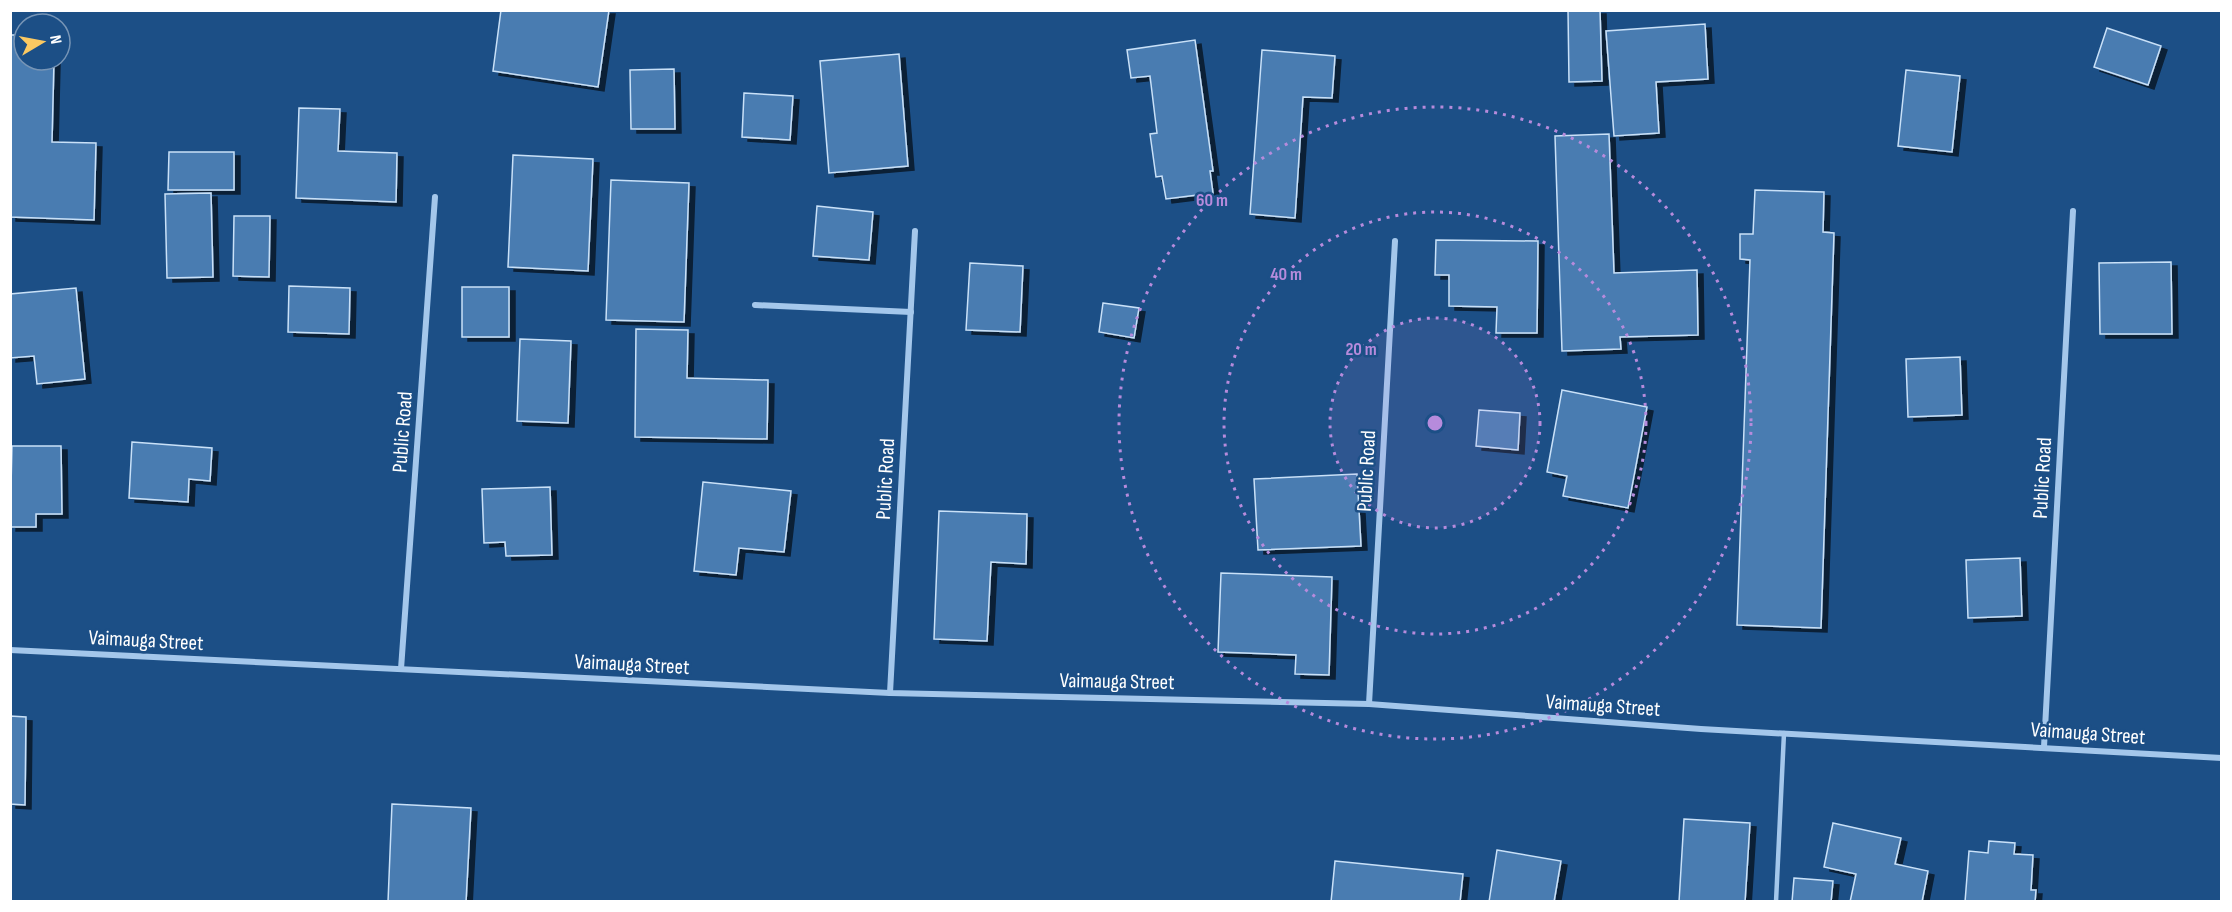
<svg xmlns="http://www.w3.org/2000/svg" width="2232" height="912" font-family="'Sofia Sans Condensed',sans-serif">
<defs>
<filter id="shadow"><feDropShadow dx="6" dy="4" stdDeviation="0" flood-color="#0009"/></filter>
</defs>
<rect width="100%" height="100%" fill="#1c4f86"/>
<!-- building -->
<g fill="#497bb1" stroke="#c9e1f8" stroke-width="1.5" filter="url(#shadow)">
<path d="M501 10H609L598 87 493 71Z"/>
<path d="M1568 10H1600L1602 81 1569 82Z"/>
<path d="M1705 24 1708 79 1656 82 1659 133 1614 136 1606 31Z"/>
<path d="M2107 28 2161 46 2148 85 2094 67Z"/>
<path d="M10 35H24V60H54L52 142 96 143 94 220 10 217Z"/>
<path d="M1195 40 1213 171H1210L1213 193 1166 199 1162 176 1156 177 1150 134 1157 133 1150 76 1131 78 1127 50Z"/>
<path d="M1262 50 1335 56 1332 98 1303 97 1295 218 1250 214Z"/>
<path d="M899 54 908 166 829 173 820 61Z"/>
<path d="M674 69 675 129H631L630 70Z"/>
<path d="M1906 70 1960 76 1952 152 1898 146Z"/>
<path d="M744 93 793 96 790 140 742 137Z"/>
<path d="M299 108 340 109 338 151 397 153 396 202 296 198Z"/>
<path d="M1609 134 1614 273 1697 270 1698 335 1620 337 1621 349 1562 351 1555 136Z"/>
<path d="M169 152H234V190H168Z"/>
<path d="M513 155 593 159 588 271 508 267Z"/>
<path d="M611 180 689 183 684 322 606 320Z"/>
<path d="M1755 190 1824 192 1823 232 1834 233 1821 628 1737 625 1750 260 1740 259V234H1753Z"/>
<path d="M211 193 213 277 167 278 165 194Z"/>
<path d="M817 206 873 212 869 260 813 256Z"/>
<path d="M234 216H270L269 277 233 276Z"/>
<path d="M1436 240 1538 241 1537 333H1496L1497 307 1449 306V275H1435Z"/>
<path d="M2171 262 2172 334H2100L2099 263Z"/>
<path d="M970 263 1023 266 1020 332 966 330Z"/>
<path d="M289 286 350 288 349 334 288 332Z"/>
<rect x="462" y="287" width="47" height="50"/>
<path d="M76 288 85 379 37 384 34 356 10 358V294Z"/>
<path d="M1103 303 1139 308 1134 338 1099 332Z"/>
<path d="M636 329 688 330 687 378 768 380 767 439 635 437Z"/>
<path d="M520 339 571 341 568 423 517 421Z"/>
<path d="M1960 357 1962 415 1908 417 1906 359Z"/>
<path d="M1562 390 1647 407 1628 508 1563 496 1567 476 1547 472Z"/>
<path d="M1479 410 1520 413 1518 450 1476 446Z"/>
<path d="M132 442 212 448 210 481 189 479 188 502 129 498Z"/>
<path d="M12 446H61L62 514H36V527H10Z"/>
<path d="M1357 474 1361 546 1258 550 1254 479Z"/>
<path d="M703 482 791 491 784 552 739 548 736 575 694 571Z"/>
<path d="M550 487 552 555 506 556 505 542 484 543 482 489Z"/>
<path d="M939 511 1027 514 1026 564 991 562 987 641 934 639Z"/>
<path d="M2020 558 2022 616 1968 618 1966 560Z"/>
<path d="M1221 573 1332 577 1329 675 1295 674 1296 655 1218 652Z"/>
<path d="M10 716 26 717 25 805 10 804Z"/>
<path d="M392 804 471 808 466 902H388Z"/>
<path d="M1684 819 1750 823 1745 902H1679Z"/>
<path d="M1833 823 1901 838 1895 864 1928 871 1922 902H1850L1856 874 1824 867Z"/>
<path d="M1989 841 2015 843 2014 854 2033 855 2031 890H2036L2035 902H1965L1969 851 1988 853Z"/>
<path d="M1497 850 1561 861 1554 902H1489Z"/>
<path d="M1335 861 1463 874 1460 902H1331Z"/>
<path d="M1794 878 1833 881 1831 902H1792Z"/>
</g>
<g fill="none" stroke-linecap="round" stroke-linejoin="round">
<!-- service -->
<path stroke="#a4c7eb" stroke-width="4.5" d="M1776 902 1784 733"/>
<!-- minor -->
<g stroke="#a4c7eb" stroke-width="6">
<path d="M755 305 911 312"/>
<path d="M10 650 890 693 1369 704 1701 729 2222 758"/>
<path d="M401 669 435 197"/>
<path d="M890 693 915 231"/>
<path d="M1369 704 1395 241"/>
<path d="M2044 747 2073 211"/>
</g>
</g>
<!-- distance rings -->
<circle cx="1435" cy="423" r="105" fill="#b68bdc" fill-opacity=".12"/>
<g fill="none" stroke="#b68bdc" stroke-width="3" stroke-dasharray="3 6">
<circle cx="1435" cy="423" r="105"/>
<circle cx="1435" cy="423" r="211"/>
<circle cx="1435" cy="423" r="316"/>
</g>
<g text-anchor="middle" stroke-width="5" stroke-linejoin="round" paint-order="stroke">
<!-- street labels -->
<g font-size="21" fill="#fff" stroke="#1c4f86">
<text transform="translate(402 432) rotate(-86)" y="7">Public Road</text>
<text transform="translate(1366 471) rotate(-87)" y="7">Public Road</text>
<text transform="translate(2042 478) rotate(-87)" y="7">Public Road</text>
<text transform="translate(885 479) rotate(-87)" y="7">Public Road</text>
<text transform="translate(146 640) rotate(3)" y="7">Vaimauga Street</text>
<text transform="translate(632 664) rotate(3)" y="7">Vaimauga Street</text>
<text transform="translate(1117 681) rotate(1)" y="7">Vaimauga Street</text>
<text transform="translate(1603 705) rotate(4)" y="7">Vaimauga Street</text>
<text transform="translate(2088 733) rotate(4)" y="7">Vaimauga Street</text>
</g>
</g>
<circle cx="1435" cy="423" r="9" fill="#b68bdc" stroke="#1c4f86" stroke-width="3"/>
<g font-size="18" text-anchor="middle" font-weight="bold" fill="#b68bdc" stroke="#1c4f86" stroke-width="5" stroke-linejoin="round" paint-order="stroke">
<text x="1212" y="206">60 m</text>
<text x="1286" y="280">40 m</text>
<text x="1361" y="355">20 m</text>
</g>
<!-- border -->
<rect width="2232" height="912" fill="none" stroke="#ffffff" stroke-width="24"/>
<!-- north arrow -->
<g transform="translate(42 42) rotate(80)"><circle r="28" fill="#1c4f86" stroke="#7795b6" stroke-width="1.5"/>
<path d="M0-4.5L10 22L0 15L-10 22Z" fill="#fbc962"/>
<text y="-9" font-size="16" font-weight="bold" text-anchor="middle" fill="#ffffff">N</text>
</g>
</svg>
